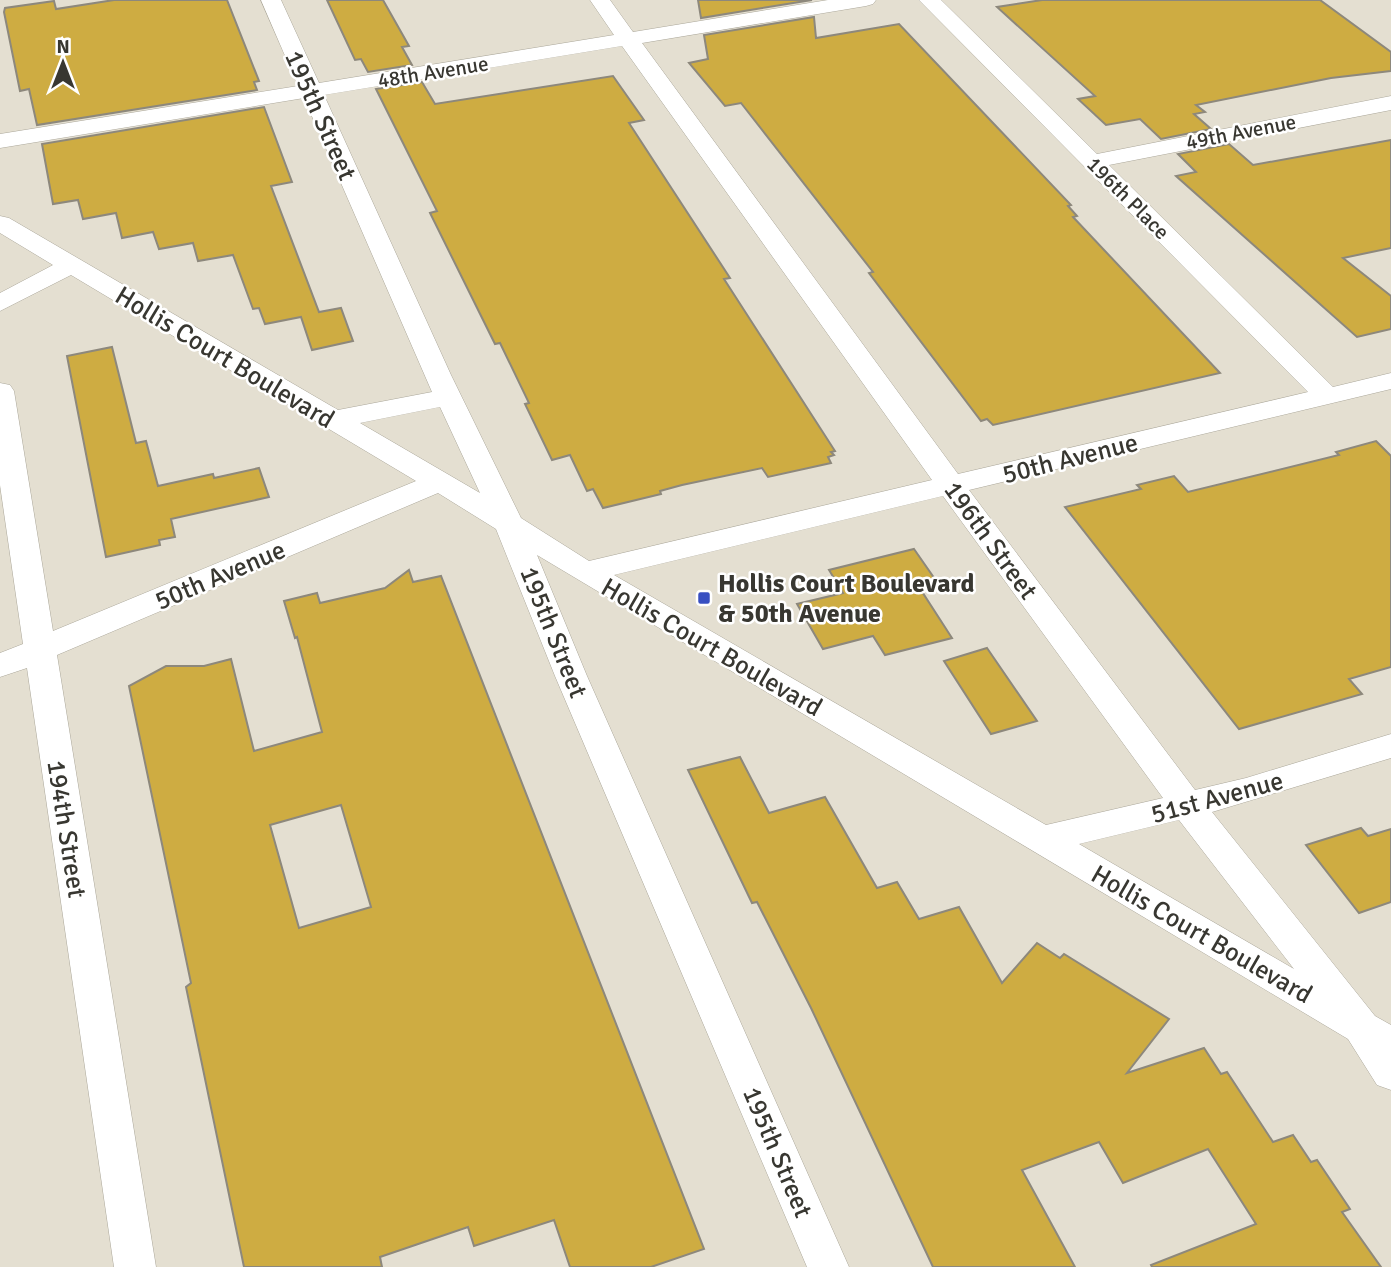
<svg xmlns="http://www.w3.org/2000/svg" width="1391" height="1267" font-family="Signika,sans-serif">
<rect width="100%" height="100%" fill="#e4dfd1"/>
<!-- building -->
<g fill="#ceac42" stroke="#8d887c" stroke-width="2" fill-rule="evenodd">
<path d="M114 0H227L259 81 254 82 257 90 37 125 29 89 20 91 4 12 5 8 54 1 56 9Z"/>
<path d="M327 0H383L409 46 402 47 412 65 368 72 361 59 355 60Z"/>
<path d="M698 0H812L701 18Z"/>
<path d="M1042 0H1320L1391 52V71L1331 78 1196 105 1205 112 1194 114 1211 129 1161 139 1140 119 1106 125 1078 99 1095 96 997 7Z"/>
<path d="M814 17 816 38 899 24 1071 205 1068 206 1077 216 1073 217 1220 373 993 425 987 419 981 421 869 273 873 272 741 103 725 106 689 63 708 59 704 35Z"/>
<path d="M613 76 644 120 629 123 730 278 724 279 835 451 831 452 834 455 828 457 831 463 768 477 762 468 682 485 660 491 661 494 603 508 593 489 587 491 570 455 552 460 525 404 529 403 500 343 495 344 430 213 437 211 376 89 422 82 435 104Z"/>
<path d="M264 107 292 182 271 186 319 312 341 308 353 341 312 350 301 317 265 324 259 308 253 309 233 255 198 261 193 243 159 249 153 232 122 238 116 213 83 219 78 200 53 204 42 144Z"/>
<path d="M1391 140V248L1343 258 1391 296V329L1357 337 1176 176 1196 172 1178 154 1229 144 1253 165Z"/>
<path d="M112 347 136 443 146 441 158 486 213 474 214 478 259 468 269 497 171 519 175 537 159 540 160 545 106 557 67 356Z"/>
<path d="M1376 441 1391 456V667L1349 679 1362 694 1239 729 1065 507 1141 489 1137 485 1174 476 1188 492 1339 455 1336 452Z"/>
<path d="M914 549 939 585 921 590 952 638 885 655 873 636 823 649 797 604 843 593 829 570Z"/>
<path d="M409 570 413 582 441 576 704 1249 651 1267H570L554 1220 474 1246 468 1227 380 1257 382 1267H244L186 987 191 983 129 686 166 666H204L231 659 254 751 322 732 297 637 295 638 284 601 317 593 320 603 385 588ZM341 805 371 907 299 928 270 825Z"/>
<path d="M987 648 1037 721 991 734 944 661Z"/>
<path d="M740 757 769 813 825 797 877 888 897 882 919 919 959 907 1002 983 1037 943 1060 958 1064 954 1169 1019 1127 1073 1204 1048 1221 1074 1227 1072 1273 1142 1293 1135 1311 1162 1317 1160 1350 1209 1342 1212 1381 1267H1152L1151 1265 1256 1224 1208 1149 1123 1183 1099 1142 1022 1170 1075 1267H933L811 1008 757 902 752 903 688 770Z"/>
<path d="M1361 828 1368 836 1391 829V902L1359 913 1306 845Z"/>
</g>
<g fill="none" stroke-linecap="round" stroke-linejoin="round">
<defs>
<path id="street" d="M261 0H281L319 83 614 35 590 0H610L633 32 828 0H876L873 4 866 6 642 43 958 474 1308 392 919 0H941L1097 154 1391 96V110L1109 165 1333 387 1391 373V389L969 490 1195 790 1246 778 1391 734V758L1212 812 1375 1016 1391 1025V1090L1377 1085 1348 1039 537 555 587 676 849 1267H807L555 676 496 529 438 493 57 655 156 1267H114L27 668 0 677V653L23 644 0 485V383L10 385 14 391 53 631 416 481 71 275 0 311V293L53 265 0 233V216L9 218 338 410 432 392 304 98 0 148V134L298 86ZM622 46 932 480 589 561 521 518 451 375 324 95ZM440 407 480 493 360 423ZM943 496 959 518 1163 798 1046 825 614 575ZM1179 820 1294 969 1079 844Z"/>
</defs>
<!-- street casing -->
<use href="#street" stroke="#aba79a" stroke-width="1"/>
<!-- street -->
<use href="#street" fill="#fff" fill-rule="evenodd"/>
</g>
<!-- markers -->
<rect fill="#384fc1" stroke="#fff" stroke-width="2.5" x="697" y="591" width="14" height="14" rx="3.5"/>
<g text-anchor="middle" stroke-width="5" stroke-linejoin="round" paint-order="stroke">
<!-- far-street labels -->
<g font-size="21" fill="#383731" stroke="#fff">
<text transform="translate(433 72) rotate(-9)" y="7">48th Avenue</text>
<text transform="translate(1241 132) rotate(-11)" y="7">49th Avenue</text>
<text transform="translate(1128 198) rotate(45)" y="7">196th Place</text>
</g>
<!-- street labels -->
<g font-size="26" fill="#383731" stroke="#fff">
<text transform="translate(321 115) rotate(66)" y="9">195th Street</text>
<text transform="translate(225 357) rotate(31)" y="9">Hollis Court Boulevard</text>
<text transform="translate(1070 458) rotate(-14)" y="9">50th Avenue</text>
<text transform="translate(991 540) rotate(54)" y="9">196th Street</text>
<text transform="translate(220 575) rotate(-23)" y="9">50th Avenue</text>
<text transform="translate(554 632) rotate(68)" y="9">195th Street</text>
<text transform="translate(712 647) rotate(30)" y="9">Hollis Court Boulevard</text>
<text transform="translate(1217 797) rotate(-15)" y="9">51st Avenue</text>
<text transform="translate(67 829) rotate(81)" y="9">194th Street</text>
<text transform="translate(1202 934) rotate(30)" y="9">Hollis Court Boulevard</text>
<text transform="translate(778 1152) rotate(67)" y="9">195th Street</text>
</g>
<!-- poi labels -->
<g font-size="26" font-weight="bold" fill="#383731" stroke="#fff" text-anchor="start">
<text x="718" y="592">Hollis Court Boulevard<tspan x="718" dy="30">&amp; 50th Avenue</tspan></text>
</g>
</g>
<!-- north arrow -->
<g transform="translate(63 63)" stroke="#ffffff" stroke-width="5" paint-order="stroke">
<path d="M0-5L12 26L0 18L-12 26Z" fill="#383731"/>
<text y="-10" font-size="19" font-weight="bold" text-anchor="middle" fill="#383731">N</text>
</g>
</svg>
